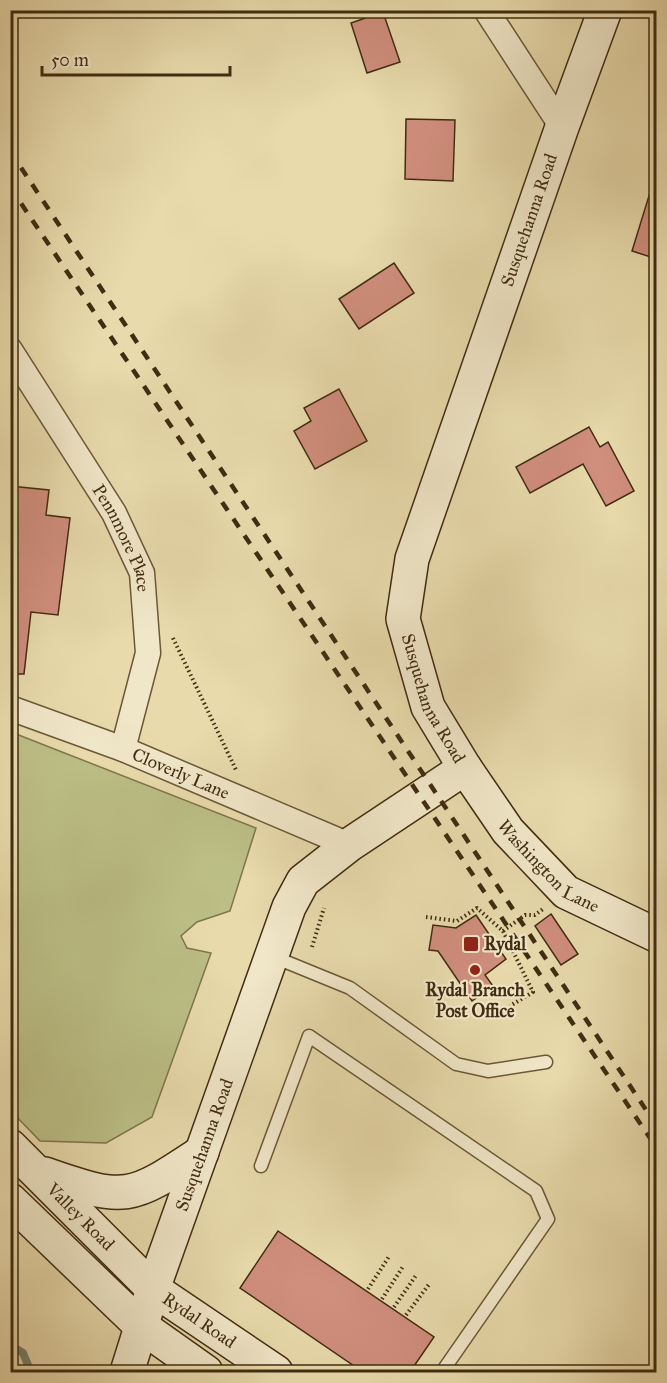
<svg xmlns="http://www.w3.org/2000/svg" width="667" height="1383" font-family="'IM FELL Great Primer',serif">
<rect width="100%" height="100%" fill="#e8daab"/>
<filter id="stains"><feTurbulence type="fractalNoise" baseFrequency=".00333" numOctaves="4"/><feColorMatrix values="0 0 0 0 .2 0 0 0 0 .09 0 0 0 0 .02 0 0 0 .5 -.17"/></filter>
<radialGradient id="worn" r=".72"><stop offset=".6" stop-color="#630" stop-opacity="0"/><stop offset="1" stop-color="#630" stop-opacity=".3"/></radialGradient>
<!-- green -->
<path fill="#bbbe85" stroke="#7e754c" stroke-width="1.5" d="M11 732 256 828 230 911 197 922 181 936 187 948 211 953 152 1117 106 1143 40 1141 11 1111Z"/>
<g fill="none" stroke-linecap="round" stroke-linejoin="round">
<!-- stream -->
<path stroke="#75816f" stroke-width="8" d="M10 1345 23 1353 31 1372"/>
</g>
<!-- building -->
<g fill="#d08e7d" stroke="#412c12" stroke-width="1.5">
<path d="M383 12 400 62 367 73 351 23Z"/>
<path d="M406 119 455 120 453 181 405 179Z"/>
<path d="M652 186 657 187V259L632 251Z"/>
<path d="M394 263 414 293 359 329 339 299Z"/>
<path d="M339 389 367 441 315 469 294 431 311 421 304 408Z"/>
<path d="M589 427 600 447 608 442 634 491 606 506 583 464 530 493 516 467Z"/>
<path d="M10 486 49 490 46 515 70 518 58 615 31 612 24 674H10Z"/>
<path d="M551 914 578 954 561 965 535 926Z"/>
<path d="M476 915 506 959 485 975 493 986 472 1001 438 951 429 950 433 925 456 928Z"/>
<path d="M278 1231 434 1337 410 1372H363L240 1288Z"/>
</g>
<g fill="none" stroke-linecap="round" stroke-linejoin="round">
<defs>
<g id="service">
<path d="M274 957 350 988 456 1064 488 1071 546 1062"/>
<path d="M261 1166 309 1036 536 1191 548 1219 442 1372"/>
</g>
<g id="minor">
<path d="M486 10 562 127"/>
<path id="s1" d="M10 350 114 513 142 573 148 653 123 749"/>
<path id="s2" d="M10 708 123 749 349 845"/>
</g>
<g id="secondary">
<path id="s3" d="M605 10 562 127 412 559 403 619 428 707 465 768 508 831 566 892 656 935"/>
<path id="s4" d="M10 1146 153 1289 276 1372"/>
<path d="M45 1174C127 1203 131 1199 202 1152"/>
<path d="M10 1200 141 1326 206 1372"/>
<path id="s5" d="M127 1372 153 1289 289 907 303 881 349 845 465 768"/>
</g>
</defs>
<!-- service casing -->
<use href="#service" stroke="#6b5838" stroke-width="15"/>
<!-- minor casing -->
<use href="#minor" stroke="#6b5838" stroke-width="27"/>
<!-- secondary casing -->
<use href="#secondary" stroke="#412c12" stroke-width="36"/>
<!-- path -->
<g stroke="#412c12" stroke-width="4" stroke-dasharray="1.5 3" stroke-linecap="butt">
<path d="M173 638 237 772"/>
<path d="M426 917 457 921 477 908 503 931 533 992 510 1006"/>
<path d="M503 931 525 915H535L543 909"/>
<path d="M312 947 324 908"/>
<path d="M368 1289 390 1255"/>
<path d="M382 1299 404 1265"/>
<path d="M394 1307 417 1274"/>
<path d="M406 1315 430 1283"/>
</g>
<!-- service -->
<use href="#service" stroke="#f0e7c8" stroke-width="12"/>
<!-- minor -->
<use href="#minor" stroke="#f0e7c8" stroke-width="24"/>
<!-- secondary -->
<use href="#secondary" stroke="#f0e7c8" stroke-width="33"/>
<!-- rail -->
<g stroke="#412c12" stroke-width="4.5" stroke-dasharray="10 10" stroke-linecap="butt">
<path d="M10 151 656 1125"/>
<path d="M10 187 656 1147"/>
</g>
</g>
<!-- markers -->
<g fill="#8f2418" stroke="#f0e7c8" stroke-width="2">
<rect x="463" y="936" width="16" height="16" rx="3"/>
<circle cx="475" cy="970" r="6"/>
</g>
<g text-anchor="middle" stroke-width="4.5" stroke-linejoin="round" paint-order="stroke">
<!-- street labels -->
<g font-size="18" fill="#412c12" stroke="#f0e7c8">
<text transform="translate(529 220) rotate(-71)" y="6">Susquehanna Road</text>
<text dy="6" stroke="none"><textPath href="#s1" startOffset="220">Pennmore Place</textPath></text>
<text dy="6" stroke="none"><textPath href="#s3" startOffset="728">Susquehanna Road</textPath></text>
<text dy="6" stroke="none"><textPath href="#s2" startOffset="183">Cloverly Lane</textPath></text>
<text dy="6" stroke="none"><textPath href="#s3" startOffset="936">Washington Lane</textPath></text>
<text dy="6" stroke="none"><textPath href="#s5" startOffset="240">Susquehanna Road</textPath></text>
<text dy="6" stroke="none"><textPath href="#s4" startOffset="100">Valley Road</textPath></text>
<text dy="6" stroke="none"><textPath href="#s4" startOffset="258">Rydal Road</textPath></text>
</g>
<!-- poi labels -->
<g font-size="18" font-weight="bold" fill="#412c12" stroke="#f0e7c8" text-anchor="start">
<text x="484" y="950">Rydal</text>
<text x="475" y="996" text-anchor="middle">Rydal Branch<tspan x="475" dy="21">Post Office</tspan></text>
</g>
</g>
<!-- margin -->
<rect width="667" height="1383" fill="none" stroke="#e8daab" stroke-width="36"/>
<rect x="12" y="12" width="643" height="1359" fill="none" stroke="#412c12" stroke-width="3"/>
<rect x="18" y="18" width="631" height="1347" fill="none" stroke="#412c12" stroke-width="1.5"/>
<!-- scale -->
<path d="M42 66v9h188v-9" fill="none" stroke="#412c12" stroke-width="3"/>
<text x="51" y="66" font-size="18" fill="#412c12" stroke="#f0e7c8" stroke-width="4.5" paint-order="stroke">50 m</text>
<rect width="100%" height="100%" filter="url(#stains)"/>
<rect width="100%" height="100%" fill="url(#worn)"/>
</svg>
